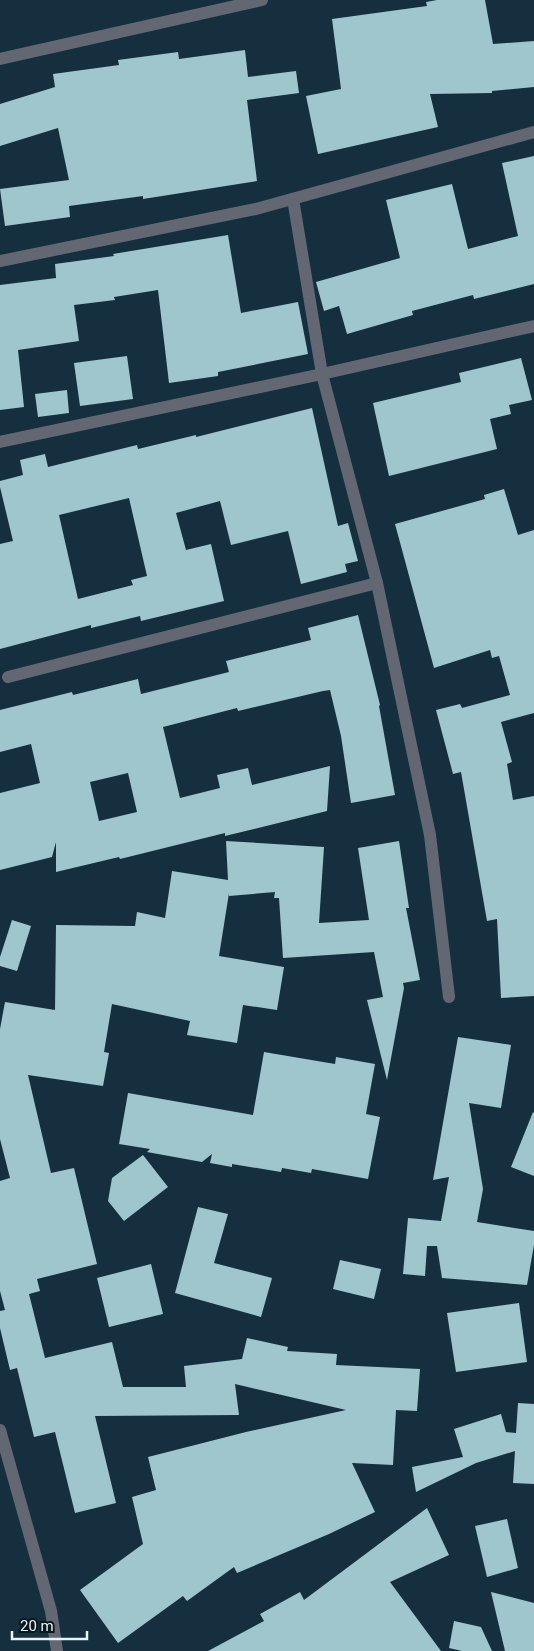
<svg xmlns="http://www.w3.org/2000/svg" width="534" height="1651" font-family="Roboto,sans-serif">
<rect width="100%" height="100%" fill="#162f3f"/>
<!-- building -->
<g fill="#9fc6cc" fill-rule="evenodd">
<path d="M437 0H485L493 44 534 41V87L492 91V93L430 94 438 127 318 154 306 96 341 89 332 19 427 6 426 2Z"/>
<path d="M245 50 248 77 296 71 299 93 247 100 257 181 143 199V196L69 206 70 217 5 226 0 189 69 180 58 128 0 146V104L55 87 53 74 119 65 118 60 178 52 179 59Z"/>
<path d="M534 156V284L474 299 473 295 412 311 413 315 347 334 339 306 324 311 316 282 400 258 386 200 452 184 468 249 518 236 502 163Z"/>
<path d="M228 235 241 313 298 302 308 354 218 372V376L169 383 158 290 114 297 115 300 74 305 79 341 18 350 24 407 0 410V285L56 278 55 264 114 256 113 254Z"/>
<path d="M127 356 133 399 80 406 74 363Z"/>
<path d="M521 358 532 400 509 405 511 414 490 419 497 449 389 476 373 403 461 382 459 373Z"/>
<path d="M67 390 69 413 38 417 35 394Z"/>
<path d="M312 408 338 526 348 523 358 561 345 564 347 572 301 584 288 531 231 545 220 501 176 513 186 550 211 544 224 601 141 621 140 616 91 628V625L0 649V544L13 541 0 487V481L23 475 20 460 45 454 48 467 137 445 138 449 196 435V437ZM129 498 147 576 131 580 133 585 78 599 59 515Z"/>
<path d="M504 489 518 535 534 530V713L501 722 512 762 507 764 513 800 534 796V996L501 998 497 919 487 921 461 772 453 774 436 710 460 704 462 708 510 695 499 656 492 658 490 650 434 668 395 524 485 499 484 495Z"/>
<path d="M358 615 380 705 379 706 395 795 351 803 341 736 330 690 323 691 238 711 237 708 163 727 180 798 220 788 217 775 248 768 252 785 330 766 327 811 225 836V833L120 859 119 857 56 872V842L52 857 0 870V793L40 783 31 744 0 752V710L72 692 73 695 138 679 141 694 229 672 226 661 311 640 308 628ZM128 773 137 812 99 821 90 782Z"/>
<path d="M226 841 324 847 319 923 369 920 358 848 399 841 409 908H406L420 980 403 983 404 988 387 1080 367 1000 383 997 374 952 283 958 279 898H274L275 892 229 896V893L219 956 284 967 277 1010 243 1005 237 1043 187 1035 190 1021 112 1004 104 1052 109 1053 103 1086 28 1075 51 1173 74 1168 97 1264 37 1279 40 1291 29 1294 45 1358 112 1342 123 1387H186L184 1366 242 1359 247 1338 288 1347 287 1351 337 1354 336 1365 420 1369 417 1411 396 1410 393 1465 352 1463 375 1512 329 1534 237 1573 234 1567 187 1601 183 1596 118 1643 80 1590 143 1544 132 1497 156 1490 148 1457 246 1432 346 1410 235 1384 239 1415 95 1416 116 1503 75 1513 55 1432 34 1437 17 1368 10 1370 0 1328V1311L5 1310 0 1291V1181L10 1178 0 1139V1029L5 1002 55 1010 56 925 135 926 137 912 165 918 172 871 228 880Z"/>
<path d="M12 920 31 926 17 971 0 966V957Z"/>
<path d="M458 1037 511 1045 501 1108 469 1103 483 1189 477 1222 534 1231V1245L527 1285 442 1278 437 1246H427L425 1276 403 1274 408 1218 441 1221 449 1177 433 1180Z"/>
<path d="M264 1052 335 1064 336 1057 375 1064 366 1114 380 1117 368 1179 312 1169 311 1173 282 1168 281 1172 232 1164V1167L210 1163 212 1154 202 1162 147 1152 150 1149 119 1144 128 1093 253 1115Z"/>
<path d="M533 1112 534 1113V1176L511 1167Z"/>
<path d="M143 1155 168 1187 124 1221 108 1201 112 1178Z"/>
<path d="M198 1207 228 1214 214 1263 272 1278 261 1317 175 1293Z"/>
<path d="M340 1260 381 1269 374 1299 333 1289Z"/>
<path d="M151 1264 163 1314 109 1327 97 1278Z"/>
<path d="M519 1303 527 1362 456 1372 447 1313Z"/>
<path d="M518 1403 534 1404V1484L513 1483 515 1451 476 1463 416 1492 412 1467 463 1457 454 1429 501 1414 506 1432 516 1433Z"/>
<path d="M427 1508 449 1555 390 1582 441 1651H208L264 1621 260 1614 300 1592 304 1600Z"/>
<path d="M507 1519 518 1568 487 1577 475 1526Z"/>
<path d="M491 1592 534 1603V1651H505Z"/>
<path d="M454 1621 481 1627 492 1651H462L449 1648Z"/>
</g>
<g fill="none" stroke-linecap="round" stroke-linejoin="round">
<!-- minor -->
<g stroke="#636773" stroke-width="12">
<path d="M0 59 262 0"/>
<path d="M293 199 322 374 377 583 430 835 449 997"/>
<path d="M0 261 256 209 534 132"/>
<path d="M0 442 322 374 534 326"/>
<path d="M8 677 377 583"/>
<path d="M0 1430 51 1611 57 1651"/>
</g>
</g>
<!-- scale -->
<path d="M12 1631v8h75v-8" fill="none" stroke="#e8f4fc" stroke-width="2.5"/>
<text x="20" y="1631" font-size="15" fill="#e8f4fc" stroke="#0b161d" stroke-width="4" paint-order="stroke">20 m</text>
</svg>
